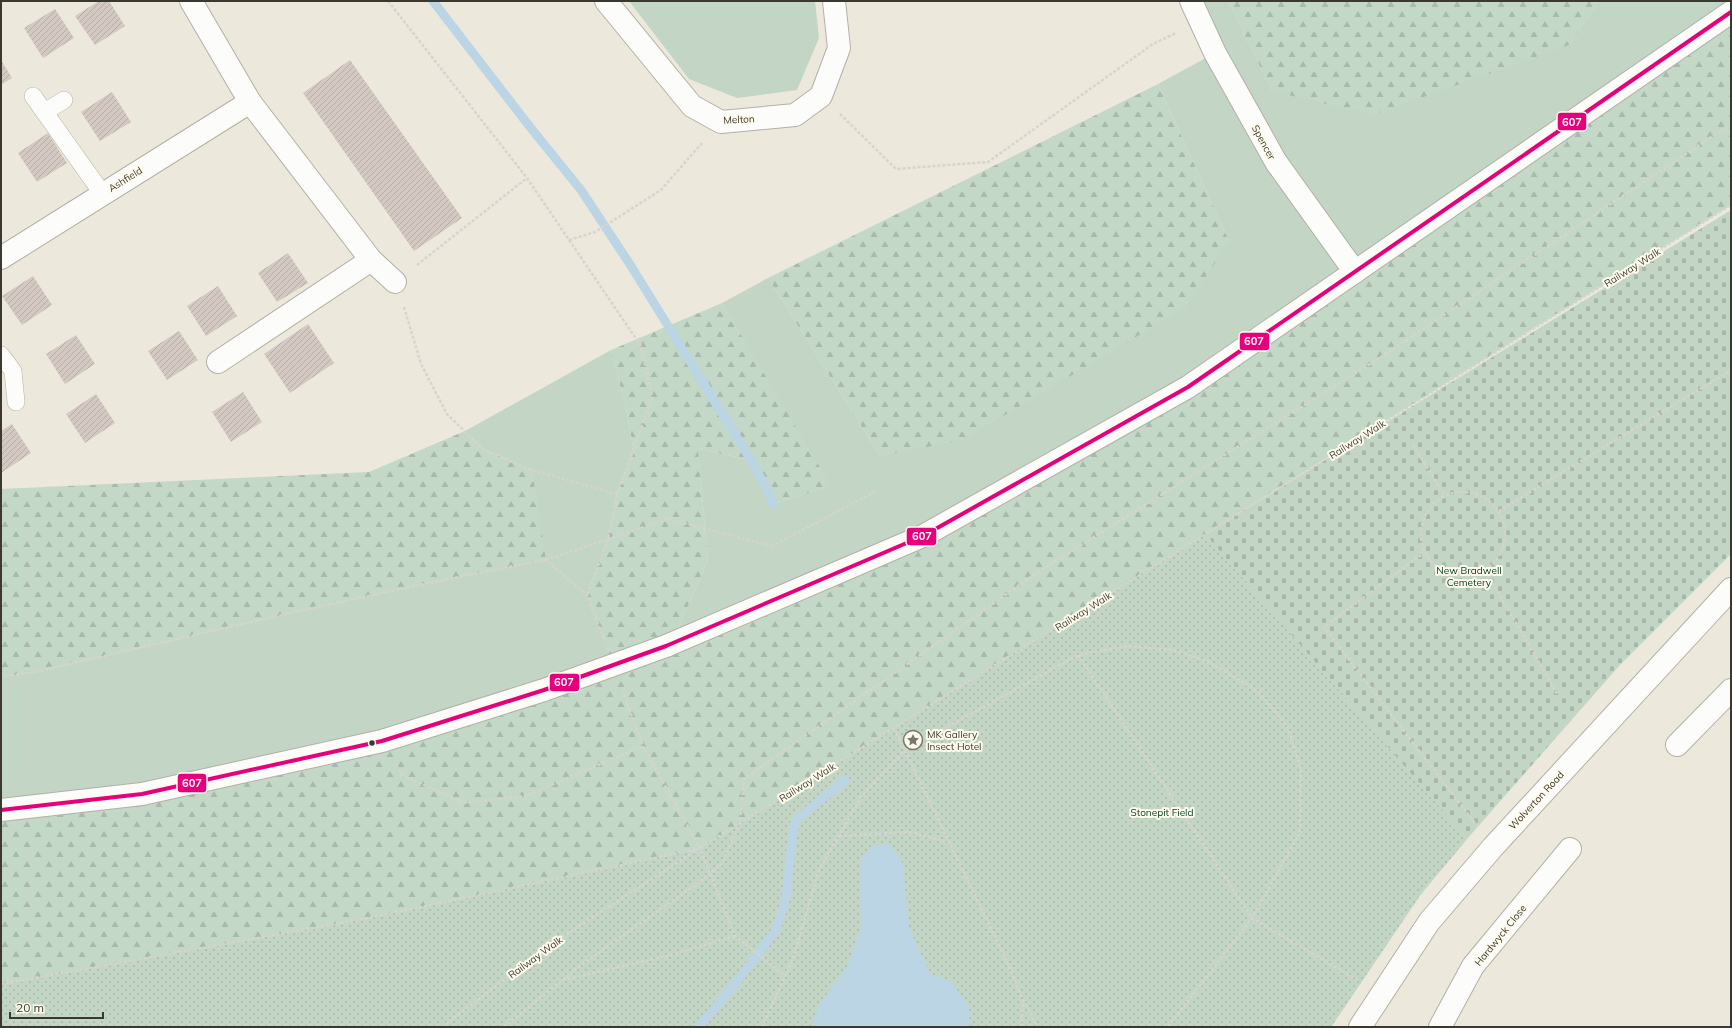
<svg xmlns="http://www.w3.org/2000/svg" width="1732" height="1028" font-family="Mulish,sans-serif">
<defs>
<pattern id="forest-firs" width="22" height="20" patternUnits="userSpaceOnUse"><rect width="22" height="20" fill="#c3d8c7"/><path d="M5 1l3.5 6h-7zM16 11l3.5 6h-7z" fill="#a8baab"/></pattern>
<pattern id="cemetery-stones" width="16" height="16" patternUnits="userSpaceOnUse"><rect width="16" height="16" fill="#c3d5c5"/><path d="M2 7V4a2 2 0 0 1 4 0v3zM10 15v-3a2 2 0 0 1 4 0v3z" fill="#a8b8aa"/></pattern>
<pattern id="park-dots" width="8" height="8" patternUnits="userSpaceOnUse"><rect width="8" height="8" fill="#c3d5c5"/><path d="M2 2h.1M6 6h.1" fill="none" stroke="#a8b8aa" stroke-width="1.8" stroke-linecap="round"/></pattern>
<pattern id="building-hatch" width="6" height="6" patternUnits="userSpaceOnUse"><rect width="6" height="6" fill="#d3c9c2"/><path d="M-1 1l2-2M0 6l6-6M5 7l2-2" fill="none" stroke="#b6ada7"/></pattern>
</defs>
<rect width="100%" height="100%" fill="#ece9dc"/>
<!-- grass -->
<g fill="#c3d5c5">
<path d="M629 1H815L819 38 797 90 737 98 689 79Z"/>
<path d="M1191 1H1228L1272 91 1569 45 1599 1H1731V10L1188 387 923 536 668 652 708 560 698 449 751 460 773 504 830 486 722 303 768 278 880 456 1229 241 1158 84 1215 53Z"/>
<path d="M611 350 626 408 634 452 617 494 608 539 602 636 615 672 382 741 1 810V677L35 672C205 633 374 592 545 560L532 470 484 450 465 431Z"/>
</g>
<!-- forest -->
<g fill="url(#forest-firs)">
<path d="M1228 1H1599L1569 45 1373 115 1272 91Z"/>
<path d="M1731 10V205L1205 534 1467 839 1421 894 1331 1027 757 910 86 970 1 984V810L142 794 615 672 587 595 608 539 617 494 634 452 626 408 611 350 722 303 831 486 773 504 770 495 751 460 698 449 708 560 668 652 923 536 1188 387Z"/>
<path d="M1158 84 1229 241 1186 307 963 440 880 456 768 278Z"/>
<path d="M465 431 484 450 532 470 546 560C374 592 205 633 35 672L1 677V489L369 472Z"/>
</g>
<!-- cemetery -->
<path fill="url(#cemetery-stones)" d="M1731 210V554L1619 666 1467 839 1205 534Z"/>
<!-- park -->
<path fill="url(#park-dots)" d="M1205 534 1467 839 1421 894 1331 1027H1V984L364 919 700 848Z"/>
<!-- water -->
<path fill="#bcd5e4" d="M890 844 903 864 909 927 930 974 951 981 969 1007 970 1027H812L819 1004 847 967 861 927 859 877 861 859 871 846Z"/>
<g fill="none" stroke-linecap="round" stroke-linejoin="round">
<!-- stream -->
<g stroke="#bcd5e4" stroke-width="9">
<path d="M433 1 530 127 581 190 631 266 751 460 770 495 773 504"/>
<path d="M699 1027 735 984 776 930 786 898 791 848 795 821 845 780"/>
</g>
</g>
<!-- building -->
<g fill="url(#building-hatch)">
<path d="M99 1H109L125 26 95 45 75 16Z"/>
<path d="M55 9 74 38 43 58 24 28Z"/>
<path d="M1 60 12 78 1 85Z"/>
<path d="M350 60 462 218 414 251 303 93Z"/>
<path d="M112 92 131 122 100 141 81 112Z"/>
<path d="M48 133 67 163 37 182 18 153Z"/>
<path d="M288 253 308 283 277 302 258 273Z"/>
<path d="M33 276 52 305 22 325 2 296Z"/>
<path d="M218 286 237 316 206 336 187 306Z"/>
<path d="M308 324 334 363 290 393 264 354Z"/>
<path d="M179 331 198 360 167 380 148 351Z"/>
<path d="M76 335 95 364 65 384 46 354Z"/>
<path d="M243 392 262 422 231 442 212 412Z"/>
<path d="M96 394 115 423 85 443 66 414Z"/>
<path d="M12 424 31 453 1 473V431Z"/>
</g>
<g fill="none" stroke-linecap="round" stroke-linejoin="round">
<defs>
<g id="service">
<path d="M33 96 102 193"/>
<path d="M45 112 64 100"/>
<path d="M1 355 13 371 16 402"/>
</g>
<g id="minor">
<path d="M191 1 250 102 371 260 395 282"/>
<path d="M606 1 692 106 721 122 795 115 821 96 839 48 834 1"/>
<path d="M1191 1 1215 53 1276 162 1355 272"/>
<path d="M1 258 250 102"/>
<path d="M218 362 371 260"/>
<path d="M1677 745 1731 690"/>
<path d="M1440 1027 1473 966 1570 849"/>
</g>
<g id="tertiary">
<path d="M666 646 923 536 1188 387 1731 12"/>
<path d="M1 810 142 794 382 741 544 690"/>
<path d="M1360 1027 1429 922 1493 847 1731 589"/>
</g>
</defs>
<!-- service casing -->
<use href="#service" stroke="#b2b0a6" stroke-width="18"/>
<!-- minor casing -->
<use href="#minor" stroke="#b2b0a6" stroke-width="24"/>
<!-- tertiary casing -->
<use href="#tertiary" stroke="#b2b0a6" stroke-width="24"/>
<!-- path -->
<g stroke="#d5d4d0" stroke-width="2.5" stroke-dasharray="3 2" stroke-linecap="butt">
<path d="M388 1 527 178 641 346 652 398 617 494 608 539 587 595"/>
<path d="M840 114 896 169 988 162 1153 44 1176 33"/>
<path d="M569 240 595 232 661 190 702 143"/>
<path d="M417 265 527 178"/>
<path d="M404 307 421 364 447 414 484 450 532 470 617 494"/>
<path d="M1413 445 1445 496"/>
<circle cx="1463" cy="534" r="42"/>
<path d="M1499 511 1731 370"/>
<path d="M1425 552 1324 627 1477 826"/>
<path d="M546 560 668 519 772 546 876 491"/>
<path d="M1485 570 1558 695"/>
<path d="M1078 655 1252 918 1359 981"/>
<path d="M1 677 35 672C205 633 374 592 546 560L587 595 604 640"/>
<path d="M622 690 643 746 700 848 735 936 785 976"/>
<path d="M894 728 1009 966 1023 1000 1021 1027"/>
<path d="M396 765 402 775 463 803 525 796 643 746"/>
<path d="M839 836 911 832 950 843"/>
<path d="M563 980 671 955 735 936"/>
<path d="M1 984 364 919 698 849"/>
<path d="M1023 1000 1038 1027"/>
<path d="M442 1027 551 944 700 848 1161 562 1731 205"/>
<path d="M504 1027 581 965 694 886 722 864 740 823 744 779 1035 574 1381 357 1731 124"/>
<path d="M762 1027 793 959 819 870 861 797 905 750 1078 655 1127 646 1174 650 1209 662 1259 692 1288 728 1301 769 1300 832 1252 918 1168 1027"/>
</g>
<!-- service -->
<use href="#service" stroke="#fcfcfa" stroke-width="17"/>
<!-- minor -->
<use href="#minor" stroke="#fcfcfa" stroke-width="22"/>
<!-- tertiary -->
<use href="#tertiary" stroke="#fcfcfa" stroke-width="22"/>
<defs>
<path id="tertiary-bridge" d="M544 690 666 646"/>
</defs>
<!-- tertiary-bridge casing -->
<use href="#tertiary-bridge" stroke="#b2b0a6" stroke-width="24" stroke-linecap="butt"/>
<!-- tertiary-bridge -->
<use href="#tertiary-bridge" stroke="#fcfcfa" stroke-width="22"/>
<defs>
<path id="bus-1" d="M1 810 142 794 382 741 544 690 666 646 923 536 1188 387 1731 12"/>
</defs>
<!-- bus-1 casing -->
<use href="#bus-1" stroke="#fefbec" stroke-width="7"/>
<!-- bus-1 -->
<use href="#bus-1" stroke="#e5007d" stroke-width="4"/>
</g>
<!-- icons -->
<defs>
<symbol id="sight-ring" viewBox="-11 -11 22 22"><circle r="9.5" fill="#fefbec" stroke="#79766c" stroke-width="1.5"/><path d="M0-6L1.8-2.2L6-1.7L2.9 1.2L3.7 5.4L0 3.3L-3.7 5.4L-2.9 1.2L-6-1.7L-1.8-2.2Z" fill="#79766c"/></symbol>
</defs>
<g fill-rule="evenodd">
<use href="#sight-ring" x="902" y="729" width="22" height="22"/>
</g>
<!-- markers -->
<circle fill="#3b382f" stroke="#fefbec" stroke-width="1.5" cx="372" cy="743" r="3.5"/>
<g text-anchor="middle" stroke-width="4" stroke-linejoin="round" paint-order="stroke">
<!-- street labels -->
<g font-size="10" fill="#3b382f" stroke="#fefbec">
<text transform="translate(739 119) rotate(-3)" y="4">Melton</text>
<text transform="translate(1264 142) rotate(61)" y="4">Spencer</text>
<text transform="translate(125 179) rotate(-32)" y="4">Ashfield</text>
<text transform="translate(1632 267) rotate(-32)" y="4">Railway Walk</text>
<text transform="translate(1357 439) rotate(-32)" y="4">Railway Walk</text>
<text transform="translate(1083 611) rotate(-32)" y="4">Railway Walk</text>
<text transform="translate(807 782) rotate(-32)" y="4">Railway Walk</text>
<text transform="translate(1536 800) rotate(-47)" y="4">Wolverton Road</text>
<text transform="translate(1500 935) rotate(-51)" y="4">Hardwyck Close</text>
<text transform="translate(535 957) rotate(-36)" y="4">Railway Walk</text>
</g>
<!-- park labels -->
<g font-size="10" fill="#003a25" stroke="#fefbec">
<text x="1469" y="574">New Bradwell<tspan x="1469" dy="12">Cemetery</tspan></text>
<text x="1162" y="816">Stonepit Field</text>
</g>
<!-- poi labels -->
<g font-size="10" fill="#3b382f" stroke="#fefbec" text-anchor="start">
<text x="927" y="738">MK Gallery<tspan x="927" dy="12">Insect Hotel</tspan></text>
</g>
</g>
<g stroke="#fefbec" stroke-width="1.5">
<rect x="1557" y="112" width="30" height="19" rx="4" fill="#e5007d"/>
<rect x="1239" y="332" width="31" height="19" rx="4" fill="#e5007d"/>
<rect x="906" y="527" width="31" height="19" rx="4" fill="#e5007d"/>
<rect x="549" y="673" width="31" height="19" rx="4" fill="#e5007d"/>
<rect x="177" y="773" width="30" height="20" rx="4" fill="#e5007d"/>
</g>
<g font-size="11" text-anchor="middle" font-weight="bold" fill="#fff">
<text x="1572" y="126">607</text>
<text x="1254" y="345">607</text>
<text x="922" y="540">607</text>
<text x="564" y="686">607</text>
<text x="192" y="787">607</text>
</g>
<!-- border -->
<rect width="1732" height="1028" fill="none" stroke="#3b382f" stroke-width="4"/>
<!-- scale -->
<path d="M10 1012v6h93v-6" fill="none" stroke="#3b382f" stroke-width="2"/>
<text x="16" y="1012" font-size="12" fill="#3b382f" stroke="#fefbec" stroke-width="3" paint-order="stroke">20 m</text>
</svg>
